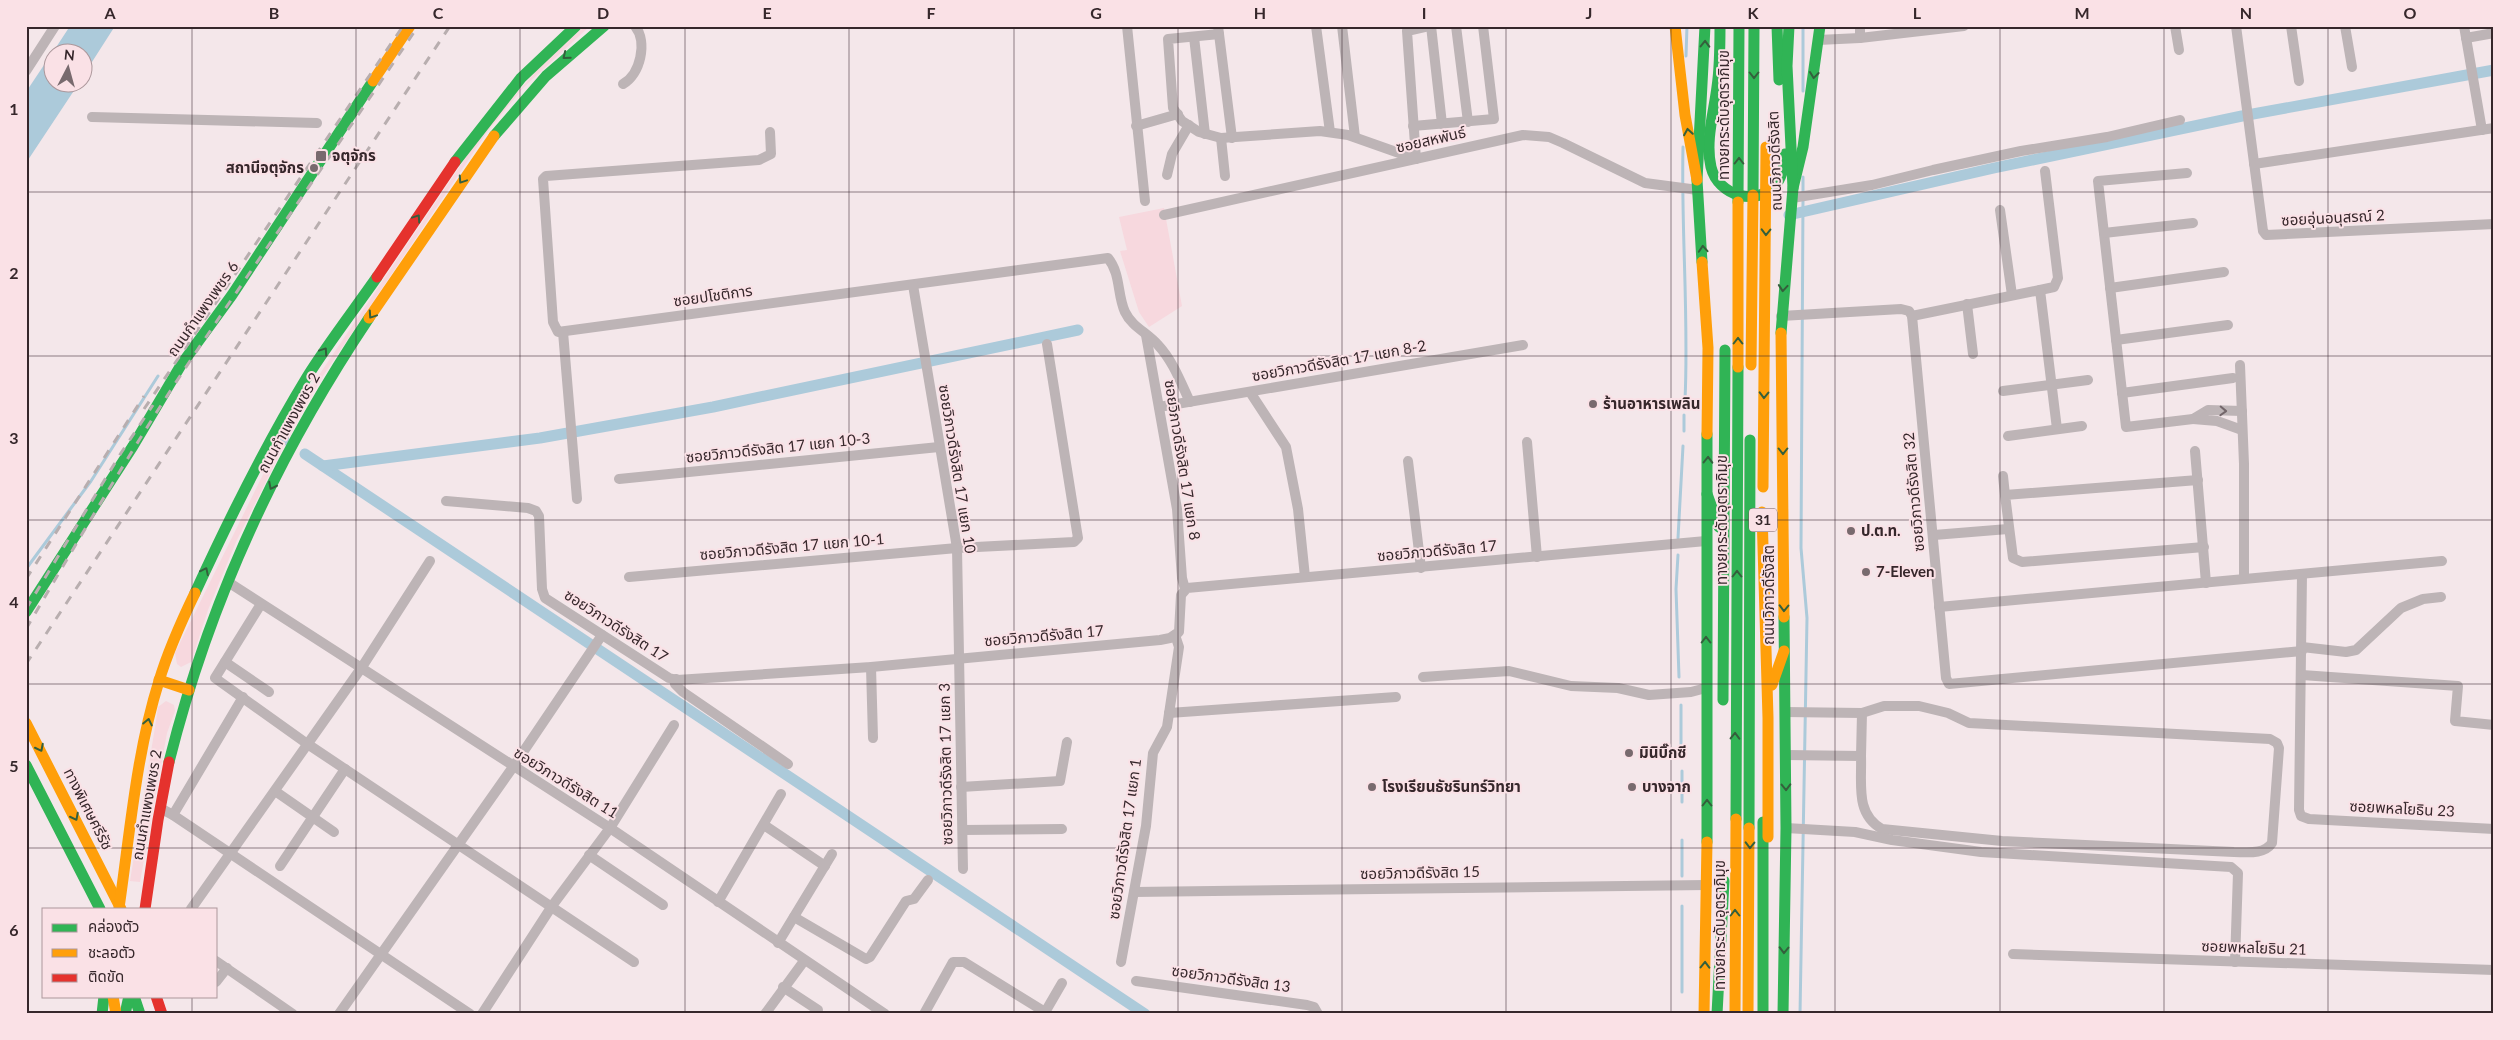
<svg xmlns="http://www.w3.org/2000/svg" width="2520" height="1040" font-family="Lato,'Noto Sans Thai',sans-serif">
<rect width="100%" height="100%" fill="#f4e7ea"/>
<!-- green -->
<g fill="#f7d8de">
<path d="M585 26H590L524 87 488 131 321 379 290 433 236 542 208 610 191 662 181 667 177 664 175 653 285 430 323 369 483 132 544 62Z"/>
<path d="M1164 208 1182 306 1149 327 1139 312 1120 251 1127 250 1119 217Z"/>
<path d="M166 701 174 705 175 711 167 733 140 882 130 881 156 721 158 707Z"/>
</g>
<!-- water -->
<g fill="#accada">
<path d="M70 26H115L83 76 82 52H53Z"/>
<path d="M52 53V82L79 83 26 163V92Z"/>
</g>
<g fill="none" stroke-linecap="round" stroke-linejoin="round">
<!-- stream -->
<g stroke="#accada" stroke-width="3">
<path d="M1803 26V91"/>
<path d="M1686 56 1687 26"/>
<path d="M1683 147C1681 231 1689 316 1685 400"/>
<path d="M1803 177V193"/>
<path d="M1684 431V415"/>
<path d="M1678 538 1683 446"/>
<path d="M1678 555 1676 589 1679 677"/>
<path d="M26 569 91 481 158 376"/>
<path d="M1681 705V747"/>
<path d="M1682 771V802"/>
<path d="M1682 876V840"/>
<path d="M1682 992V906"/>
<path d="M1682 1014V1013"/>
<path d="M1800 1014 1807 618 1801 548 1803 199"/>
</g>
<!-- canal -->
<g stroke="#accada" stroke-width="11">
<path d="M1789 215 1994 168 2242 116 2494 70"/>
<path d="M282 439 284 440"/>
<path d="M305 454 1145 1014"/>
<path d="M323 466 540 438 713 407 1078 330"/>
</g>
<!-- street -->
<g stroke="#bdb4b6" stroke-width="10">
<path d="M1127 26 1145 201"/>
<path d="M1218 26 1232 138"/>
<path d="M1316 26 1330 132"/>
<path d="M1342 26 1355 137"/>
<path d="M1431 26 1442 124"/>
<path d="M1456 26 1468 122"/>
<path d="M2175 26 2179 50"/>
<path d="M2236 26 2263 231 2266 235 2494 224"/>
<path d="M2291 26 2299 81"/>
<path d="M2345 26 2352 67"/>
<path d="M2464 26 2482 130"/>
<path d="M1219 34 1168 39 1173 108 1182 121 1199 132 1221 138 1320 131 1348 135 1416 159 1407 31 1429 26"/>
<path d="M1194 37 1205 134"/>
<path d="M1860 38 1964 26"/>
<path d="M2466 38 2494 33"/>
<path d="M1818 40 1860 38V26"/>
<path d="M26 71 55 26"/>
<path d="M623 84C640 75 648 42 635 26"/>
<path d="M92 117 317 123"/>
<path d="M1136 126 1178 114"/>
<path d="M1413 126 1494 119 1483 26"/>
<path d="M770 132 771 154 759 160 546 176 543 179 553 322 558 332 1108 258C1121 274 1117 295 1125 312 1132 327 1148 333 1158 345 1173 361 1181 383 1190 402"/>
<path d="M1221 138 1225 176"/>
<path d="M2254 164 2494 128"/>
<path d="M2187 173 2098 181 2126 427 2193 419"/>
<path d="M1167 175 1172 154 1189 125"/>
<path d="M1792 198 1872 185 1933 170 2021 151 2107 137 2180 120"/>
<path d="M2000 210 2012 295"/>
<path d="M1164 215 1523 135 1549 137 1563 143 1645 183 1698 190"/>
<path d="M2104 233 2193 223"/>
<path d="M913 285 957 548 963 869"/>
<path d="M2110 288 2224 272"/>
<path d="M2040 290 2054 287 2058 278 2045 171"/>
<path d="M1967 304 1973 354"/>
<path d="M1781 316 1901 309 1909 311 1912 316 1946 678 1949 684 2302 651"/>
<path d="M1912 316 2040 290 2057 429"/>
<path d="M563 332 577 499"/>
<path d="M1146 335 1177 509 1182 578 1185 589"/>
<path d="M2116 340 2228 325"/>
<path d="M2240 365 2244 464V578"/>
<path d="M2003 391 2088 380"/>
<path d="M1250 392 1286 447 1298 509 1305 577"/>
<path d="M2122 393 2233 378"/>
<path d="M1159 407 1523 345"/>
<path d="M2242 411 2208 410 2193 419 2217 421 2242 430"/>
<path d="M2008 436 2082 426"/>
<path d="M1527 442 1537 557"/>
<path d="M2195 451 2206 583"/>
<path d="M1408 461 1421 568"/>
<path d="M2003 476 2005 495"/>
<path d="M619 479 939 447"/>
<path d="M2198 480 2005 495 2013 558 2022 562 2204 547"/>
<path d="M446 501 528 508 536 511 539 516 542 589 545 598 669 678 677 680 871 667 1160 640 1170 638 1179 632 1181 595 1187 588 1706 541"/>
<path d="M1934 535 2008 529"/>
<path d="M2302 574 2299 810 2301 816 2309 819 2494 829"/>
<path d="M629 577 957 548 1074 542 1078 538 1077 532 1047 344"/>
<path d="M228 582 610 828 885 1014"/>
<path d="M261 604 215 678 306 743 634 962"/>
<path d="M1939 607 2442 561"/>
<path d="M2302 647 2346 652 2356 650 2401 608 2423 599 2441 597"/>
<path d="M225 662 269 692"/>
<path d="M871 667 873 738"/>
<path d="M2302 675 2458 686 2455 721 2494 725"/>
<path d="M1423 677 1509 671 1571 686 1618 688 1649 695 1691 692 1706 688"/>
<path d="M676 679 675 684 683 692 788 764"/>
<path d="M1785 712 1862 713"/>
<path d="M1169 713 1396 697"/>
<path d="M1786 755 1861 756 1862 713 1884 706H1919L1948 713 1969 723 2270 739 2277 743 2279 748 2272 843C2264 855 2246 852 2234 852L2002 841 1882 829C1855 814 1862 784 1861 756"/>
<path d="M961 787 1060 781 1067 742"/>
<path d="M275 791 334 832"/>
<path d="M160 808 173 815 470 1014"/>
<path d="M173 815 243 697"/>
<path d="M764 825 825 866"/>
<path d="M1786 828 1855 832 1892 840 1981 852 2231 867 2238 873 2235 962"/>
<path d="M963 830 1062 829"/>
<path d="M589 855 663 905"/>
<path d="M280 866 345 769"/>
<path d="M1134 892 1707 885"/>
<path d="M718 902 781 794"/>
<path d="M191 909 362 667 430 561"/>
<path d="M794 917 866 959 870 957 906 901 914 899 928 880"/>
<path d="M778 943 832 854"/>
<path d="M2013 954 2494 970"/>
<path d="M216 961 293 1014"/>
<path d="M1121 962 1146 826 1153 753 1167 727 1179 647 1175 635"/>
<path d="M1136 981 1307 1005 1314 1007 1318 1014"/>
<path d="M216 982 227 968"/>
<path d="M783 987 818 1010"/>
<path d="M339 1014 513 767 602 635"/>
<path d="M482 1014 552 906 610 828 674 725"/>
<path d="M765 1014 804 961"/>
<path d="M924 1014 953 962H964L1045 1012"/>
<path d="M1044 1014 1062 983"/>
</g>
<!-- fast -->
<g stroke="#30b455" stroke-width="11">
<path d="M1720 26C1720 46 1720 67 1717 87 1714 112 1705 141 1711 167 1718 196 1758 208 1777 183 1783 175 1784 164 1785 154"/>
<path d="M1777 26 1779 80"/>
<path d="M494 136 546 76 604 26"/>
<path d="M455 162 521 78 576 26"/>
<path d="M1793 188 1803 147 1820 26"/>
<path d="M1753 195 1754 26"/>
<path d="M1738 202 1739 26"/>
<path d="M1702 262 1697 180 1705 26"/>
<path d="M1781 333 1793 188 1787 66 1789 26"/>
<path d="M1707 494 1719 527"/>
<path d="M195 593C229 519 265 446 307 377 329 342 354 310 377 277"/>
<path d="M26 612 133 446 181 365 232 295 373 81"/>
<path d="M1723 700 1725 350"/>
<path d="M169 762C209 602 277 455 369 318"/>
<path d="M26 765 100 909"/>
<path d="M1736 819 1738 367"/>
<path d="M1763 822V1014"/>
<path d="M1749 828 1750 440"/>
<path d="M1707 842V434"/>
<path d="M134 996 140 1014"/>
<path d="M102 1014 104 996"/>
<path d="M125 1014 129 996"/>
<path d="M1717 1014 1724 881"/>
<path d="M1783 1014 1786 828 1784 617"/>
</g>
<!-- slow -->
<g stroke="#ff9f0a" stroke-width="11">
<path d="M1675 26 1685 115 1697 180"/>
<path d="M373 81 410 26"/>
<path d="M1702 262 1708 348 1707 434"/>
<path d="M369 318 494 136"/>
<path d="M1781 333 1784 617"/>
<path d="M1751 365 1753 195"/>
<path d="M1738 367V202"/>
<path d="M1763 487 1766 147"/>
<path d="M1762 512 1768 718V837"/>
<path d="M159 680 189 690"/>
<path d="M1772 685 1784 651"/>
<path d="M26 723 121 909"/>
<path d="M119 908C130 833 136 754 159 681 168 651 181 622 195 593"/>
<path d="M113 996 116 1014"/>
<path d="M1704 1014 1707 842"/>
<path d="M1735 1014 1736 819"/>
<path d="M1748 1014 1749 828"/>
</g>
<!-- jam -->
<g stroke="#e5322d" stroke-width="11">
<path d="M377 277 455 162"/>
<path d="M145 909 158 820 169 762"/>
<path d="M156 996 162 1014"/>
</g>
<!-- rail -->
<g stroke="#b8aeaf" stroke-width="3" stroke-dasharray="9 9" stroke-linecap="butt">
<path d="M144 409 403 26"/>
<path d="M26 579 144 396"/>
<path d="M26 609 121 453 153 405"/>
<path d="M26 629C79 539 132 448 190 361 265 249 343 139 418 26"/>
<path d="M26 664 450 26"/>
</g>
</g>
<!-- one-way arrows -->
<defs><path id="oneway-chevron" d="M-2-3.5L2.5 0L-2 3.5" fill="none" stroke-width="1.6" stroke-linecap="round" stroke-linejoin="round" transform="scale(1.25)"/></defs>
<g stroke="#345f3c">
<use href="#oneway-chevron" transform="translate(1705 44) rotate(-89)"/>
<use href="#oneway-chevron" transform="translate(566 56) rotate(141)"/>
<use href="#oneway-chevron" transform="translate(1754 75) rotate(90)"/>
<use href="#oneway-chevron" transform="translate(1814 75) rotate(97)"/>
<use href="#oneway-chevron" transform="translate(1688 132) rotate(-99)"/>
<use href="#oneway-chevron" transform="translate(1739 161) rotate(-90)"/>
<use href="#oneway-chevron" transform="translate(462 180) rotate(124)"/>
<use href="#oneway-chevron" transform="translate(417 218) rotate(-56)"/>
<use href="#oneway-chevron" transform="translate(1766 232) rotate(91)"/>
<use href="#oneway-chevron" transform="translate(1703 249) rotate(-94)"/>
<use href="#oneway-chevron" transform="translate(1783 288) rotate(95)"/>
<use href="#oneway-chevron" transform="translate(372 315) rotate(124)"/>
<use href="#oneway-chevron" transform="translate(1738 341) rotate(-90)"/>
<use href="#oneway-chevron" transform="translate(324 351) rotate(-56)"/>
<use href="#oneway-chevron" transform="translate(1764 395) rotate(91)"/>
<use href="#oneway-chevron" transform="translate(1783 451) rotate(90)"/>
<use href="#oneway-chevron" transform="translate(1708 460) rotate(-89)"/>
<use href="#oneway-chevron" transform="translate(272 486) rotate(117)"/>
<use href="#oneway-chevron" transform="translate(205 571) rotate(-64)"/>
<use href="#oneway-chevron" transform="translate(1737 574) rotate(-90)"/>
<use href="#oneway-chevron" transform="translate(1784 608) rotate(91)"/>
<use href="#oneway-chevron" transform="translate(1706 640) rotate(-90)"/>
<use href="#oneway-chevron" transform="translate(148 722) rotate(-78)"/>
<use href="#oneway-chevron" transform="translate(1735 736) rotate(-89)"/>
<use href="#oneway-chevron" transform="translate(40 748) rotate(63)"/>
<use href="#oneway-chevron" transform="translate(1786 787) rotate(89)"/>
<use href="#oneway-chevron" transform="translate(1707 803) rotate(-90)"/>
<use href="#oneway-chevron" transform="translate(75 817) rotate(63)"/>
<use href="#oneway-chevron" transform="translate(1750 845) rotate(91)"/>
<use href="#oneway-chevron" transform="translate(1735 913) rotate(-90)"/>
<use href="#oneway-chevron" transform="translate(1784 950) rotate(91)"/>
<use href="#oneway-chevron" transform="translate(1705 965) rotate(-89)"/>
</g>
<use stroke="#73666a" href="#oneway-chevron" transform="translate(2223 411) rotate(2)"/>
<!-- grid -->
<path fill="none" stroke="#36272b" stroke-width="1" stroke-opacity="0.55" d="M192 26V909M356 26V1014M520 26V1014M685 26V1014M849 26V1014M1014 26V1014M1178 26V1014M1342 26V1014M1506 26V1014M1671 26V1014M1835 26V1014M2000 26V1014M2164 26V1014M2328 26V1014M26 192H2494M26 356H2494M26 520H2494M26 684H2494M26 848H2494M192 996V1014"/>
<!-- markers -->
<g fill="#786a6e" stroke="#fae1e6" stroke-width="2">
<rect x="315" y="150" width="12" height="12" rx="2.5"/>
<circle cx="314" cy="168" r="5"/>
<circle cx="1593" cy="404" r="5"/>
<circle cx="1851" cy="531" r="5"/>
<circle cx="1866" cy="572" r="5"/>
<circle cx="1629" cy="753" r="5"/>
<circle cx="1372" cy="787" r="5"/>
<circle cx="1632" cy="787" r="5"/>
</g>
<g text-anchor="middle" stroke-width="4" stroke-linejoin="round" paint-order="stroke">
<!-- shield labels -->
<rect fill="#fae1e6" stroke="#715f63" stroke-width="1" x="1749" y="508.5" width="28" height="23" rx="4"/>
<g font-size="14" font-weight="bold" fill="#36272b">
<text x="1763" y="525">31</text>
</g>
<!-- street labels -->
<g font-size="15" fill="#36272b" stroke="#fae1e6">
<text transform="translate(1724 115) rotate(-90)" y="5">ทางยกระดับอุตราภิมุข</text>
<text transform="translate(1431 140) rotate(-13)" y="5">ซอยสหพันธ์</text>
<text transform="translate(1775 161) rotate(-92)" y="5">ถนนวิภาวดีรังสิต</text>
<text transform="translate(2333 218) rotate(-3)" y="5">ซอยอุ่นอนุสรณ์ 2</text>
<text transform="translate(713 296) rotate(-8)" y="5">ซอยปโชติการ</text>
<text transform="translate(203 309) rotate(-55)" y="5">ถนนกำแพงเพชร 6</text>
<text transform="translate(1339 361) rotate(-10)" y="5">ซอยวิภาวดีรังสิต 17 แยก 8-2</text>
<text transform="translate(289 423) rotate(-61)" y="5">ถนนกำแพงเพชร 2</text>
<text transform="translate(778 448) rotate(-6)" y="5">ซอยวิภาวดีรังสิต 17 แยก 10-3</text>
<text transform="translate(1182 460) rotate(81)" y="5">ซอยวิภาวดีรังสิต 17 แยก 8</text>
<text transform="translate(957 469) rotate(81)" y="5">ซอยวิภาวดีรังสิต 17 แยก 10</text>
<text transform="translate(1914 492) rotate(-95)" y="5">ซอยวิภาวดีรังสิต 32</text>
<text transform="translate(1722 520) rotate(-90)" y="5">ทางยกระดับอุตราภิมุข</text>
<text transform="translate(792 547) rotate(-5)" y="5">ซอยวิภาวดีรังสิต 17 แยก 10-1</text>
<text transform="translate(1437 551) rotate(-5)" y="5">ซอยวิภาวดีรังสิต 17</text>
<text transform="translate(1769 595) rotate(-90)" y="5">ถนนวิภาวดีรังสิต</text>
<text transform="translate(616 626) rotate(33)" y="5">ซอยวิภาวดีรังสิต 17</text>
<text transform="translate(1044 636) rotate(-5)" y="5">ซอยวิภาวดีรังสิต 17</text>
<text transform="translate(946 764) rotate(-91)" y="5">ซอยวิภาวดีรังสิต 17 แยก 3</text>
<text transform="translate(566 783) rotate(32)" y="5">ซอยวิภาวดีรังสิต 11</text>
<text transform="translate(147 805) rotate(-80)" y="5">ถนนกำแพงเพชร 2</text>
<text transform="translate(88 809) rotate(63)" y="5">ทางพิเศษศรีรัช</text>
<text transform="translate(2402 809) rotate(3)" y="5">ซอยพหลโยธิน 23</text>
<text transform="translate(1125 839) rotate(-82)" y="5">ซอยวิภาวดีรังสิต 17 แยก 1</text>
<text transform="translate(1420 873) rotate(-1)" y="5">ซอยวิภาวดีรังสิต 15</text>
<text transform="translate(1720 925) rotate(-90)" y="5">ทางยกระดับอุตราภิมุข</text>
<text transform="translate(2254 948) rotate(2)" y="5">ซอยพหลโยธิน 21</text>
<text transform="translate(1231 979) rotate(8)" y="5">ซอยวิภาวดีรังสิต 13</text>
</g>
<!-- poi labels -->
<g font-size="15" font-weight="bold" fill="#36272b" stroke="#fae1e6" text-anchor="start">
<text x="332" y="161">จตุจักร</text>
<text x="304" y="173" text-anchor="end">สถานีจตุจักร</text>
<text x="1603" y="409">ร้านอาหารเพลิน</text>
<text x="1861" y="536">ป.ต.ท.</text>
<text x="1876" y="577">7-Eleven</text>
<text x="1639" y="758">มินิบิ๊กซี</text>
<text x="1382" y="792">โรงเรียนธัชรินทร์วิทยา</text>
<text x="1642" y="792">บางจาก</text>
</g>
</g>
<!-- border -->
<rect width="2520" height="1040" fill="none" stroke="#fae1e6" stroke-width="55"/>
<!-- legend -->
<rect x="42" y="908" width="175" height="90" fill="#fae1e6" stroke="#ac979b"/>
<rect x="52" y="924" width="25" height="8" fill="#30b455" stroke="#ac979b"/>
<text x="88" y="932" font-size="15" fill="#36272b">คล่องตัว</text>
<rect x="52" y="949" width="25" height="8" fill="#ff9f0a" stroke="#ac979b"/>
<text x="88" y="958" font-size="15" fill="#36272b">ชะลอตัว</text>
<rect x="52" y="974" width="25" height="8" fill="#e5322d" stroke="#ac979b"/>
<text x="88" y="982" font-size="15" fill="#36272b">ติดขัด</text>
<!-- north arrow -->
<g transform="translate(68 68) rotate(6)"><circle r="24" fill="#fae1e6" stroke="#ac979b"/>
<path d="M0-4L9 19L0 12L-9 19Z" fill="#786a6e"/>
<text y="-8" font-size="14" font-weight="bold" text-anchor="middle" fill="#36272b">N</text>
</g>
<rect x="28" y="28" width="2464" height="984" fill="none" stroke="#36272b" stroke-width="2"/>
<g font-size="16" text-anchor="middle" font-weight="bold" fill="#36272b">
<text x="110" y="19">A</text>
<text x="274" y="19">B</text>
<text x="438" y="19">C</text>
<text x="603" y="19">D</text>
<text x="767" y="19">E</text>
<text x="931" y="19">F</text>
<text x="1096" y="19">G</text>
<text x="1260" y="19">H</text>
<text x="1424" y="19">I</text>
<text x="1589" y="19">J</text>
<text x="1753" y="19">K</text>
<text x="1917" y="19">L</text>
<text x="2082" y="19">M</text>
<text x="2246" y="19">N</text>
<text x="2410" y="19">O</text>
<text x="14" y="115">1</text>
<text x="14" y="279">2</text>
<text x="14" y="444">3</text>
<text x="14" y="608">4</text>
<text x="14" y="772">5</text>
<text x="14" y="936">6</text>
</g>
</svg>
